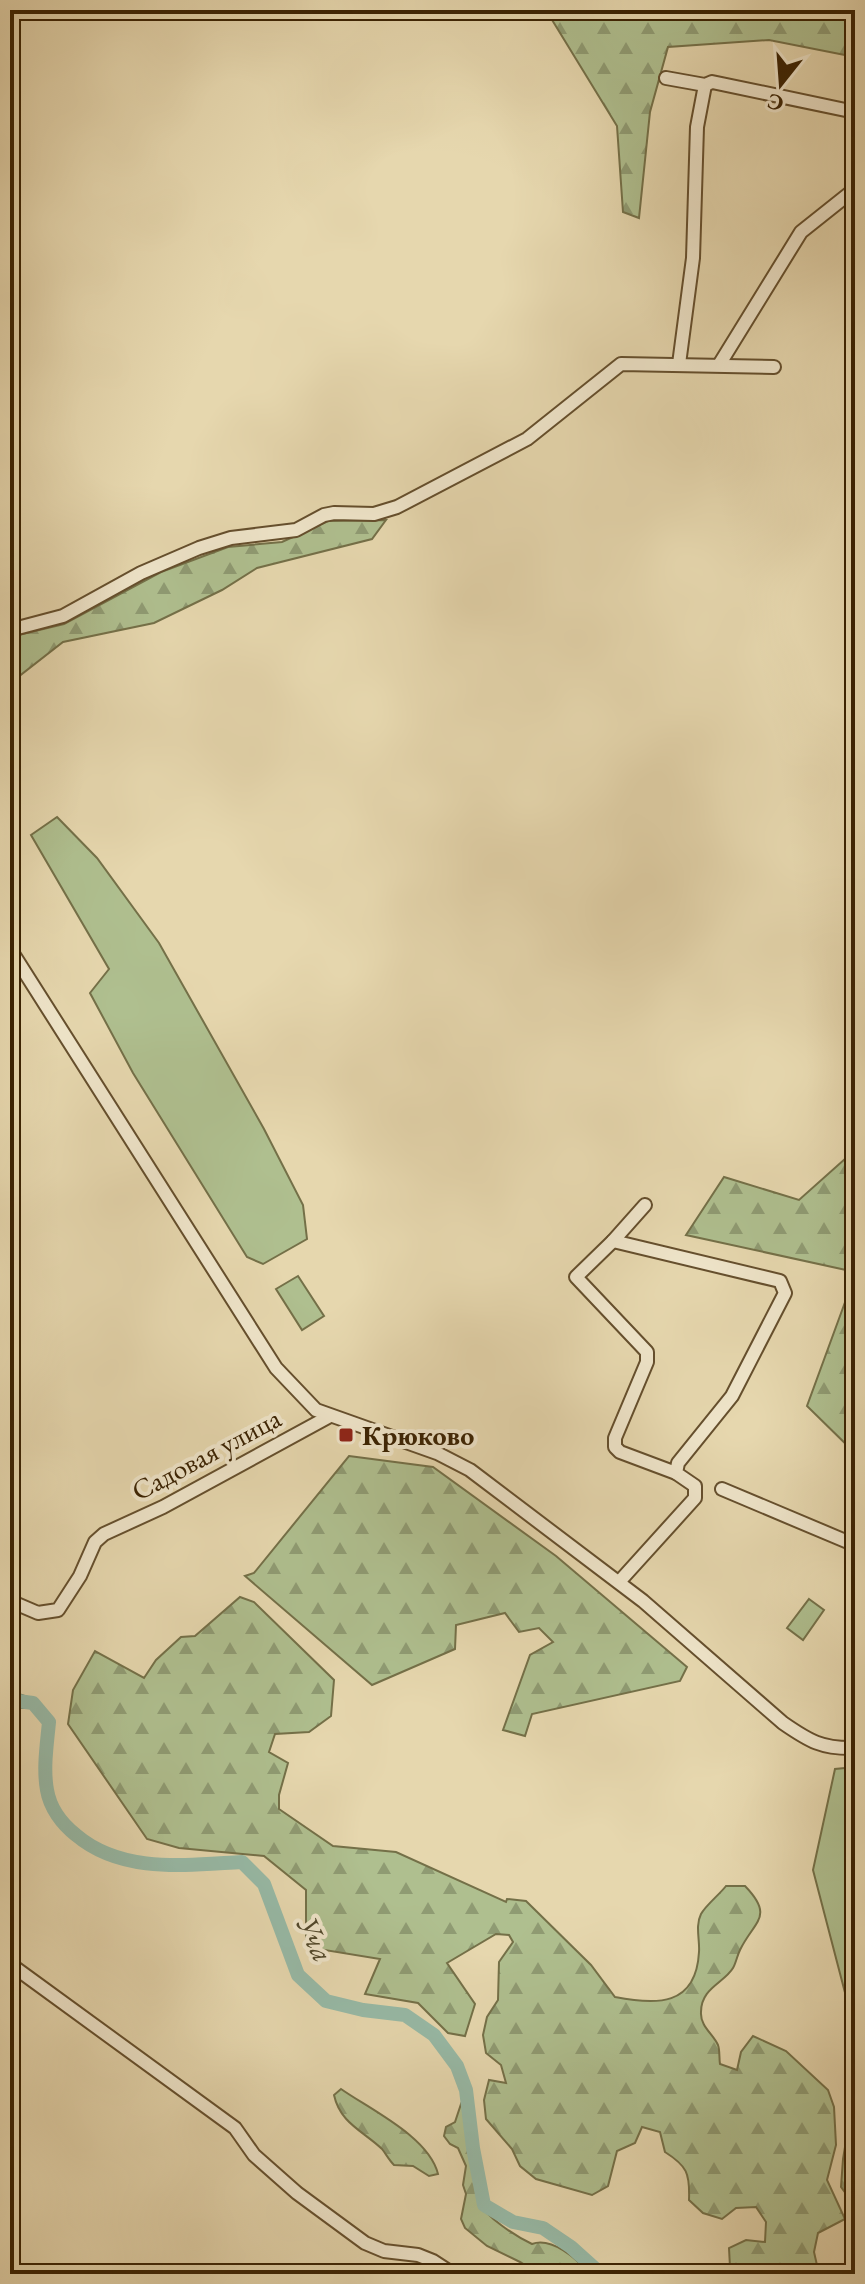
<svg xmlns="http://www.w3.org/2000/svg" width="865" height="2284" font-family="'EB Garamond',serif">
<defs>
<pattern id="forest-firs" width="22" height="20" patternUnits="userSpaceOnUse" patternTransform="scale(2)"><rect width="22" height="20" fill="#afbf8f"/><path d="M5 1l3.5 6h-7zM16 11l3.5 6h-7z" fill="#8f9b73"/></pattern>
<pattern id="cemetery-stones" width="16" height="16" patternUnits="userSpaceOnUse" patternTransform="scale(2)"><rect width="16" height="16" fill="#afbf8f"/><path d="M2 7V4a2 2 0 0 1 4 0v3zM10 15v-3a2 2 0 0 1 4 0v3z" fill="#8f9b73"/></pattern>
<pattern id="water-waves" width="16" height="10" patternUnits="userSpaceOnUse" patternTransform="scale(2)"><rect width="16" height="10" fill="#97baa7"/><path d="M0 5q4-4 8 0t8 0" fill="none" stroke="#7c9786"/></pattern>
</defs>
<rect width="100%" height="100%" fill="#e6d7ae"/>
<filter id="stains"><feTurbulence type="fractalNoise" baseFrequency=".0025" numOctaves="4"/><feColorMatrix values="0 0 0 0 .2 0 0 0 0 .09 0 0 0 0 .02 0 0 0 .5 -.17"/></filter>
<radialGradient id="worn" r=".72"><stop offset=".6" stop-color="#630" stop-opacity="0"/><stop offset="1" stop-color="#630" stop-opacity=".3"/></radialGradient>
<!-- green -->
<g fill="#afbf8f" stroke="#747048" stroke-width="2">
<path d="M57 817 97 858 159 943 264 1129 303 1205 307 1239 263 1264 247 1257 133 1073 90 993 109 969 31 835Z"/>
<path d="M298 1276 324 1316 302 1330 276 1289Z"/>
<path d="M809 1599 824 1610 803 1640 787 1628Z"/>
<path d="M855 1767V2031L813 1870 835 1769Z"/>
</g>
<!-- forest -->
<g fill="url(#forest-firs)" stroke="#747048" stroke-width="2">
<path d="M546 10H855V57L769 40 668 47 650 112 639 218 623 212 617 126Z"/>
<path d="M386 520 372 539 257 568 222 590 154 623 63 642 18 677 10 680V637L64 624 161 572 228 547 282 542 328 521Z"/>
<path d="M855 1150V1272L686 1235 724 1177 799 1200Z"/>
<path d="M855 1275V1453L807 1406Z"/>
<path d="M349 1456 433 1467 556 1556 687 1667 680 1681 532 1714 525 1736 503 1730 530 1655 553 1642 539 1628 519 1632 505 1613 456 1625 455 1649 372 1685 245 1576 254 1573Z"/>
<path d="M240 1597 254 1602 334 1680 331 1716 309 1732 275 1734 269 1752 288 1763 279 1795V1809L333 1846 396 1852 506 1902 507 1899 526 1901 591 1965 615 1997C656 2005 696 2007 699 1952 700 1940 695 1926 701 1914 706 1905 719 1895 726 1886H745C775 1917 754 1921 740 1950 737 1956 736 1963 733 1968 724 1983 701 1988 701 2012 700 2026 713 2034 718 2045 720 2050 719 2058 720 2064L737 2070 741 2052 753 2036 786 2051 828 2090 834 2107 836 2145 827 2180 845 2219 818 2233 814 2252 819 2274H714L730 2267 729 2248 746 2240 765 2242 766 2222 756 2207 736 2208 722 2219 703 2213 689 2200C690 2173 687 2166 665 2152L660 2132 642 2127 635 2143 617 2151 608 2186 592 2195 536 2179 520 2166 512 2149 486 2119 484 2100 489 2080 506 2083 501 2065 486 2053 483 2035 487 2017 498 2000 499 1962 513 1942 509 1935 496 1934 447 1963 475 2004 465 2036 448 2033 418 2003 365 1994 380 1959 306 1947V1890L264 1856 179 1848 147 1839 68 1724 73 1690 95 1651 144 1678 156 1660 181 1637 195 1636Z"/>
<path d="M341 2089C371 2110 429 2137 438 2174L429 2176 413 2166 394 2165C389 2160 386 2154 382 2149 363 2131 340 2123 334 2095Z"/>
<path d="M461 2104 467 2111 478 2201C486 2217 515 2236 532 2244 551 2237 578 2258 588 2274H539L520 2262 487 2246 465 2228 461 2219 466 2194 463 2185 466 2166 458 2148 450 2144 444 2136 446 2127 455 2122Z"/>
</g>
<!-- cemetery -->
<path fill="url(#cemetery-stones)" stroke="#747048" stroke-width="2" d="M855 2079V2206L841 2187 843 2159 850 2117 847 2088Z"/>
<!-- water -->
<path fill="url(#water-waves)" stroke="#727d65" stroke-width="2" d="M10 1691 31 1698 27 1708H10Z"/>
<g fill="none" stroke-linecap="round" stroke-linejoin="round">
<!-- river -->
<path stroke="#97baa7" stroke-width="14" d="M10 1700 33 1703 49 1722C47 1744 43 1768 47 1790 50 1808 62 1824 76 1835 122 1874 186 1865 242 1862L264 1884 298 1975 326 2001 363 2010 405 2015 434 2035 457 2066 466 2090 473 2148 484 2205 513 2222 543 2228 571 2247 601 2274"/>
<defs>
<g id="minor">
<path d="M666 78 705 85 712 82 855 112"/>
<path d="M679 364 693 258 697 127 705 85"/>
<path d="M719 365 801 232 855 189"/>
<path d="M10 630 63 616 141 573 199 548 231 538 296 530 324 515 334 513 374 514 397 507 527 439 621 364 774 367"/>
<path d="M10 949 276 1368 316 1410 437 1453 470 1470 643 1601 783 1723C809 1741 822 1749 855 1748"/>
<path d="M613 1241 576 1277 647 1352V1362L615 1438V1447L620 1452 676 1473"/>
<path d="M722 1489 855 1545"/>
<path d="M619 1582 695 1498V1486L676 1473 678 1463 732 1396 785 1293 780 1281 613 1241 645 1205"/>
<path d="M10 1601 38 1613 58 1610 80 1576 95 1542 104 1534 163 1507 330 1416"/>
<path d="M10 1964 235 2128 254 2155 297 2193 365 2243 384 2251 418 2255 433 2261 453 2274"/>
</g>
</defs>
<!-- minor casing -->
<use href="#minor" stroke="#654f2d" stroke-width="16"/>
<!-- minor -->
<use href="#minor" stroke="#efe5ca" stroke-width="12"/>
</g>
<!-- markers -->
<rect fill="#8f2418" stroke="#efe5ca" stroke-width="3" x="338" y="1427" width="16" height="16" rx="4"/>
<g text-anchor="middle" stroke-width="8" stroke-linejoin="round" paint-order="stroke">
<!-- poi labels -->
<g font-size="28" font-weight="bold" fill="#3a2202" stroke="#efe5ca" text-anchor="start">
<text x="362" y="1445">Крюково</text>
</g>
<!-- street labels -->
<g font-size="28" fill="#3a2202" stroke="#efe5ca">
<text transform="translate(206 1454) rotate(-28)" y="10">Садовая улица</text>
</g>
<!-- water labels -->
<g font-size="30" font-style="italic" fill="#51482b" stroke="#efe5ca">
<text transform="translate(315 1939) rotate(65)" y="10">Уча</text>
</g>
</g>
<!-- margin -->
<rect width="865" height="2284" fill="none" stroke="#e6d7ae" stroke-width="40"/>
<rect x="12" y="12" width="841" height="2260" fill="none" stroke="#3a2202" stroke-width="4"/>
<rect x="20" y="20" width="825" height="2244" fill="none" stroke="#3a2202" stroke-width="2"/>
<!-- north arrow -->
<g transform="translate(781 84) rotate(197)" stroke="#efe5ca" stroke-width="6" paint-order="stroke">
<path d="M0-6L14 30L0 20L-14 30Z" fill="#3a2202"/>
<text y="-12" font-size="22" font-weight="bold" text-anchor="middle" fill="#3a2202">С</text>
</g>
<rect width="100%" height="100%" filter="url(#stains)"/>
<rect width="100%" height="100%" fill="url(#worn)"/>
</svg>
